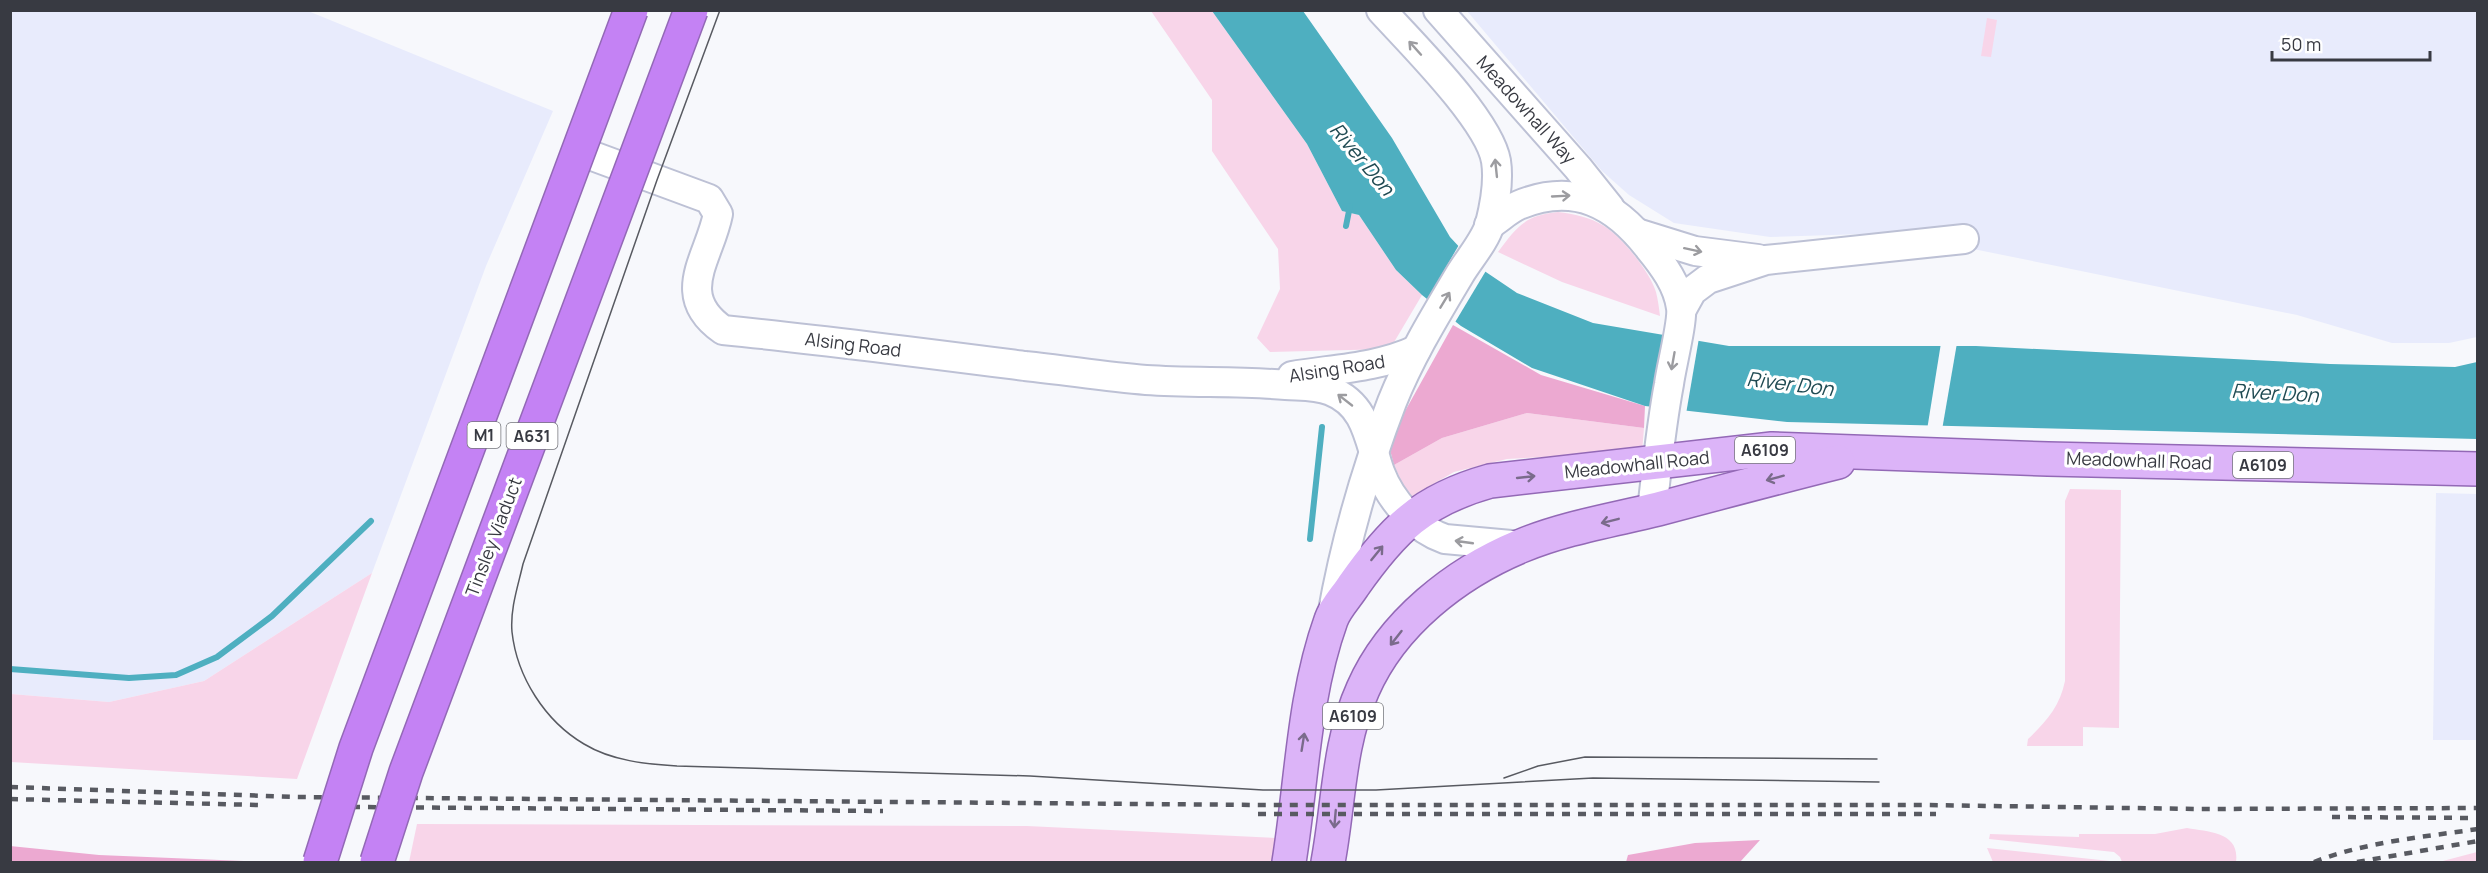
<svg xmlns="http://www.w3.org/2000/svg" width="2488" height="873" font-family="Manrope,sans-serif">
<rect width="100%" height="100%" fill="#f7f8fc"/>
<!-- built -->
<g fill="#e8ebfc">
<path d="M10 11H308L553 111 486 266 372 573 204 681 109 702 11 694Z"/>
<path d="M1467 11H2477V337L2449 343H2392L2297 315 1895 233 1770 237 1674 223 1629 195 1602 171Z"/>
<path d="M2436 493 2477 494V740H2433Z"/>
</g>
<!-- green -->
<g fill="#f8d5e9">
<path d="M1151 11H1212L1307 144 1342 211 1359 215 1396 270 1422 295 1390 349 1270 352 1257 338 1280 289 1278 249 1212 151V100Z"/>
<path d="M1987 18 1997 20 1991 57 1981 56Z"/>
<path d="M1558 212C1574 214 1590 217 1604 226 1622 237 1650 272 1656 292 1658 300 1659 308 1660 316L1562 282 1498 252C1517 226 1526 215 1558 212Z"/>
<path d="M1527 413 1644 428 1642 452 1507 459 1454 472 1409 498 1394 465 1442 438Z"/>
<path d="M2070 489 2121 490 2119 728 2083 727V746H2027L2028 739C2046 722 2060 706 2065 681V501Z"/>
<path d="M372 573 297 779 11 762V694L109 702 204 681Z"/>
<path d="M417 824 1027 826 1277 838 1272 862H409Z"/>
<path d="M2187 828C2209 832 2240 832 2236 862H2122L2120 857 2114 852 1989 839 1990 834 2079 837V834H2155Z"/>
<path d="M1987 848 2110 861 2111 862H1993Z"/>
<path d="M2477 852V862H2435H2439Z"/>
</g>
<!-- forest -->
<g fill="#eca9d1">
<path d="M1453 325 1541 375 1645 406 1644 428 1527 413 1442 438 1394 465 1390 450 1404 413Z"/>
<path d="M1760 840 1740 862H1626L1628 855 1695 843Z"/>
<path d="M10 846 99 855 267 862H11Z"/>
</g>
<!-- water -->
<path fill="#4eafc0" d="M1212 11H1303L1392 138 1450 237 1477 266 1517 293 1593 323 1729 346H1976L2330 364 2455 367 2477 362V439L1787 422 1645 406 1532 368 1461 326 1422 295 1396 270 1359 215 1342 211 1307 144Z"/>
<!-- pier -->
<g fill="#f7f8fc">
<path d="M1460 243 1487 269 1454 324 1426 302Z"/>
<path d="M1665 333 1699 338 1686 414 1652 410Z"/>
<path d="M1941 343H1957L1942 430H1927Z"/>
</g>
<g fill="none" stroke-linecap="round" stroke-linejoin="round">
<!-- stream -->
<g stroke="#4eafc0" stroke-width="6">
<path d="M1346 226 1350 206"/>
<path d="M1310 539 1322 427"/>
<path d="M10 669 129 678 176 675 217 657 272 616 371 521"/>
</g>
<defs>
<g id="minor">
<path d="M1438 10 1578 168 1610 208"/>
<path d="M590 155 709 199 718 214C709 259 673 295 723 330 824 340 924 353 1025 366 1065 370 1106 377 1146 380 1193 383 1240 381 1286 385 1301 386 1317 385 1331 391 1367 405 1369 441 1380 472 1391 501 1416 529 1445 539L1522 546"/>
<path d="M1489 225C1499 219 1509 209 1519 205 1575 182 1615 204 1649 248 1663 265 1678 285 1681 308 1683 321 1671 368 1669 384 1661 426 1657 468 1652 510"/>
<path d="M1637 233 1695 251 1758 259"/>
<path d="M1682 309 1692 291 1708 279 1766 260 1964 239"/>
<path d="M1292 376C1333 369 1377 368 1416 350"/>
<path d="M1332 616C1345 543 1365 472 1392 402 1410 357 1435 316 1460 274 1469 259 1485 241 1490 224 1495 204 1499 180 1496 161 1489 120 1411 43 1381 10"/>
</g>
<g id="major">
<path d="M1289 862C1302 782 1303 698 1331 620 1335 608 1346 597 1353 586 1393 529 1422 500 1490 481L1772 449 2048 459 2478 469"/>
<path d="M1328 862C1339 804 1338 744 1363 689 1392 623 1456 573 1521 546 1564 528 1613 520 1658 509 1718 493 1778 477 1838 462"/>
</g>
</defs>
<!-- minor casing -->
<use href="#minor" stroke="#bdc1d5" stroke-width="32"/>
<!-- major casing -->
<use href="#major" stroke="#9369b6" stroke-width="36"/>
<!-- minor -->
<use href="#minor" stroke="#fff" stroke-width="28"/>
<!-- major -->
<use href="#major" stroke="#dcb4f8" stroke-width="33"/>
<!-- tram -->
<g stroke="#585a61" stroke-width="1.5">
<path d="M720 10 657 180 523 564C518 586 510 609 512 632 517 677 545 721 584 744 612 761 646 764 677 766L1030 776 1263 790H1376L1593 778 1879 782"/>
<path d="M1504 778 1538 766 1585 757 1877 759"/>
</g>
<!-- rail -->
<g stroke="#585a61" stroke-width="4.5" stroke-dasharray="8 8" stroke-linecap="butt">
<path d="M10 787 297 797 1264 805H1923L2199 809 2478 808"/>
<path d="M10 799 259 805"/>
<path d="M352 807 883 811"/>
<path d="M1258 814H1936"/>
<path d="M2332 817 2478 818"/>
<path d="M2314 862C2365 842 2423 837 2478 829"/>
<path d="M2357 862 2478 841"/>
</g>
<defs>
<g id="highway-bridge">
<path d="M320 862 356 748 631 10"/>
<path d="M377 862 406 772 691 10"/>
</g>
</defs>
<!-- highway-bridge casing -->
<use href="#highway-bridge" stroke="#9369b6" stroke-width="36" stroke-linecap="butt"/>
<!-- highway-bridge -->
<use href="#highway-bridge" stroke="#c482f4" stroke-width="33"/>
</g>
<!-- one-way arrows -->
<defs><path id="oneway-shaft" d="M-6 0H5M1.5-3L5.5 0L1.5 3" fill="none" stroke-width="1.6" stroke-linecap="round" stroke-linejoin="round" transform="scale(1.5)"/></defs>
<g stroke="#9c9ca0">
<use href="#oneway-shaft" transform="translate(1415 48) rotate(-132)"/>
<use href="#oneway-shaft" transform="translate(1496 168) rotate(-96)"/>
<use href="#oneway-shaft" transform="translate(1561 196) rotate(-3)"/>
<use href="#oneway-shaft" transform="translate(1693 250) rotate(12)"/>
<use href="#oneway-shaft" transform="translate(1445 300) rotate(-59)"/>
<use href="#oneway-shaft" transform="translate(1673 361) rotate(100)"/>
<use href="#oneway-shaft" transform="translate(1345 400) rotate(-142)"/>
<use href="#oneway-shaft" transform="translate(1464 542) rotate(-172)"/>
</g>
<g stroke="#7a6b8b">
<use href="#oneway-shaft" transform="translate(1526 477) rotate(-6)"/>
<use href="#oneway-shaft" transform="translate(1775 478) rotate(165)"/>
<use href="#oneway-shaft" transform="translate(1610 521) rotate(166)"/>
<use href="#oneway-shaft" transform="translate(1377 553) rotate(-51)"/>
<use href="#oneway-shaft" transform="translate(1396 638) rotate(128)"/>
<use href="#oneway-shaft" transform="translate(1303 742) rotate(-81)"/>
<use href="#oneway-shaft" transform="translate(1335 819) rotate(95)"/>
</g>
<g text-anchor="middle" stroke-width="6" stroke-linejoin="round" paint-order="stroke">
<!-- shield labels -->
<g fill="#fff" stroke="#74757b" stroke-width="1.5">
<rect x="467.5" y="422" width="33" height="26" rx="4.5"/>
<rect x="506.5" y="423" width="51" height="26" rx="4.5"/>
<rect x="1735" y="437" width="60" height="26" rx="4.5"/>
<rect x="2233" y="452" width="60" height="26" rx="4.5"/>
<rect x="1323" y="703" width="60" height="26" rx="4.5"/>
</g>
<g font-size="16" font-weight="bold" fill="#383a42">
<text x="484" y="441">M1</text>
<text x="532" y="442">A631</text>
<text x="1765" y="456">A6109</text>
<text x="2263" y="471">A6109</text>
<text x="1353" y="722">A6109</text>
</g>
<!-- street labels -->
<g font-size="18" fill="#383a42" stroke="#fff">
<text transform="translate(1526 110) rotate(48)" y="6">Meadowhall Way</text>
<text transform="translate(853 345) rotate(7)" y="6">Alsing Road</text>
<text transform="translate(1337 369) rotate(-9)" y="6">Alsing Road</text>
<text transform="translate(2139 461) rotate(2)" y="6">Meadowhall Road</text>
<text transform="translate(1637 465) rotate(-6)" y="6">Meadowhall Road</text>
<text transform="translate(494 537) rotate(-69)" y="6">Tinsley Viaduct</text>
</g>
<!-- water labels -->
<g font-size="20" font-style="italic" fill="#204b53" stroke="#fff">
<text transform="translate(1362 159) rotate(50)" y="7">River Don</text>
<text transform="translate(1790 384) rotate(7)" y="7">River Don</text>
<text transform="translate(2275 393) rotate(3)" y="7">River Don</text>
</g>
</g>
<!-- border -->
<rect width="2488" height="873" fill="none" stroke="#383a42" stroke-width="24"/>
<!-- scale -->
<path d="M2272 51v9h158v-9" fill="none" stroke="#383a42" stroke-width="3"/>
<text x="2281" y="51" font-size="18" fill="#383a42" stroke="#ffffff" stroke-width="4.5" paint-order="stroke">50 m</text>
</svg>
